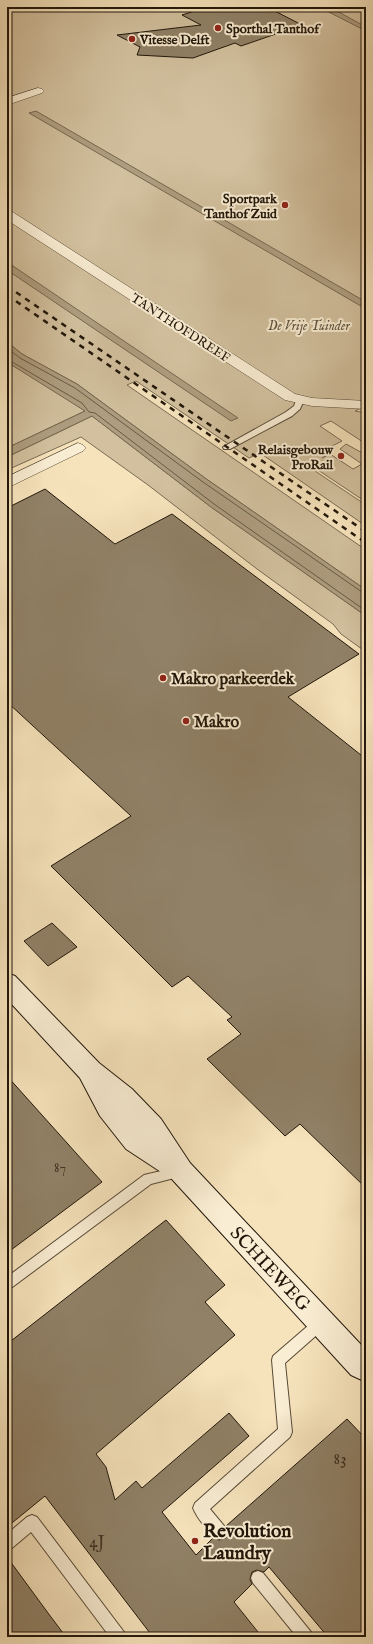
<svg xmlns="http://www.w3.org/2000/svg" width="373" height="1644" font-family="'IM FELL English',serif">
<rect width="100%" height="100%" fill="#f6e3bc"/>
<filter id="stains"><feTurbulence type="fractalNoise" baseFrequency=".005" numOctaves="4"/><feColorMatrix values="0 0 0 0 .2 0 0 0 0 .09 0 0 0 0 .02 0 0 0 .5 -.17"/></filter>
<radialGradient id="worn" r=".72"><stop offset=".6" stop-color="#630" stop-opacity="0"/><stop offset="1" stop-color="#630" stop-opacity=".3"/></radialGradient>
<!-- green -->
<g fill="#d2c09e" stroke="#7a6b54">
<path d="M7 7H366V406L355 411 366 413V444L331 421 320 426 342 441 324 450 329 454 322 458 330 454 353 469 362 464 340 449 346 444 366 455V502L318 470 315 471 366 505V526L260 453 249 458 136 381 127 385 366 550V590L205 478 77 384 22 354 7 342Z"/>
<path d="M7 362 79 406 85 411 7 448Z"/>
<path d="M92 416 211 507 366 616V652L341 634 333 624 257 569 148 485 81 437 7 470V457Z"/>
</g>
<!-- water -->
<g fill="#ae9d7f" stroke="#766750">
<path d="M319 7H345L335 10 366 27V31Z"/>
<path d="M36 111 366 302V309L29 113Z"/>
<path d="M7 262 238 418 231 421 7 270Z"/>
<path d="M7 342 22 354 77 384 205 478 366 590V616L211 507 92 416 7 457V448L85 411 7 362Z"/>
</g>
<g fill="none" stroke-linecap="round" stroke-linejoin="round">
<!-- shore -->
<g stroke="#685a44" stroke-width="1">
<path d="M7 348 20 358 75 388 203 482 362 592 366 593"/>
<path d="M7 359 82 403 89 412 95 413 214 504 366 611"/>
</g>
</g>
<!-- building -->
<g fill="#908167" stroke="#21160a">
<path d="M207 7H267L302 25 241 46 235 43 193 58 137 55 140 47 117 35 201 25 182 15Z"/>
<path d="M45 489 115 544 172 514 359 654 288 697 366 759V1188L300 1124 285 1136 207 1059 241 1034 227 1020 232 1017 188 976 172 987 51 866 131 816 7 702V508Z"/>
<path d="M52 923 77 947 48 966 24 941Z"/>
<path d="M7 1076 102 1182 7 1253Z"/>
<path d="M166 1220 225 1285 205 1302 235 1335 96 1454 106 1467 115 1500 136 1481 142 1488 229 1413 249 1436 162 1512 196 1555 214 1537 219 1540 226 1538 228 1533 226 1526 347 1419 366 1439V1632L361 1637H328L269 1567 264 1572 257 1570 252 1572 250 1579 252 1584 234 1602 262 1637H153L45 1496 7 1527V1344Z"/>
<path d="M7 1557 48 1613 66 1637H7Z"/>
</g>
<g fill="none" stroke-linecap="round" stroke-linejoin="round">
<defs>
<g id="lane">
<path d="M297 398H303L304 400 300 409 292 416 230 449H224L223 447 286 412 294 406Z"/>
<path d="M178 1167 182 1168 184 1172 182 1176 151 1184 11 1288 7 1290V1277L144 1175Z"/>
<path d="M322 1316 327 1318 328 1322 327 1326 285 1363 292 1432 290 1437 210 1509 225 1527 227 1532 225 1537 220 1539C210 1535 197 1518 193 1508L195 1503 278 1429 272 1360 273 1356 317 1318Z"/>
<path d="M32 1515 37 1517 124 1632 126 1637H110L31 1532 12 1548 7 1550V1534L27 1517Z"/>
<path d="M258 1571 263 1573 311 1632 313 1637H297L253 1583 251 1578 253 1573Z"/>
</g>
<g id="street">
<path d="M38 88 42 89 44 91 42 93 7 105V98Z"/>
<path d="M7 210 11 211 295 394 312 398 366 401V409L312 406 285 400 7 220Z"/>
<path d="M78 443 83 445 86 448 83 451 7 488V477Z"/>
</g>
<path id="secondary" d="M7 973 15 976 99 1063 132 1089 161 1119 190 1163 366 1350V1382L351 1375 170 1177 164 1174 126 1149 100 1116 80 1078 7 999Z"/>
</defs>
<!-- lane casing -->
<use href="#lane" stroke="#564936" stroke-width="2"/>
<!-- street casing -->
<use href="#street" stroke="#564936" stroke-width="1"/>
<!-- secondary casing -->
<use href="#secondary" stroke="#21160a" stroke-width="2"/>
<!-- lane -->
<use href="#lane" fill="#f9edd3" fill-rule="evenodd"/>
<!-- street -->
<use href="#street" fill="#f9edd3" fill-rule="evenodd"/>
<!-- secondary -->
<use href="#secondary" fill="#f9edd3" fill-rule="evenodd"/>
<!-- rail -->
<g stroke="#21160a" stroke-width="2.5" stroke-dasharray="5.5 5.5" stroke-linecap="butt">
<path d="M7 286 366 532"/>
<path d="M7 295 366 543"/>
</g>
</g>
<!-- markers -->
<g fill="#8f2418" stroke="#f9edd3" stroke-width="1.5">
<circle cx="218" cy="28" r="4"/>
<circle cx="132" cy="39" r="4"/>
<circle cx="285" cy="205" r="4"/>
<circle cx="341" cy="456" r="4"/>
<circle cx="163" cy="678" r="4"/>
<circle cx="186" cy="721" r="4"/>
<circle cx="195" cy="1541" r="4"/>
</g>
<g text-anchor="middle" stroke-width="4" stroke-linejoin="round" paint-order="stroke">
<!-- far-poi labels -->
<g font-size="13" font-weight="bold" fill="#21160a" stroke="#f9edd3" text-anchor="start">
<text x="226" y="33">Sporthal Tanthof</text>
<text x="140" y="44">Vitesse Delft</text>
<text x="277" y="203" text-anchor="end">Sportpark<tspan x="277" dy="15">Tanthof Zuid</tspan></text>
<text x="333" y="454" text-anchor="end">Relaisgebouw<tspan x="333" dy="15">ProRail</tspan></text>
</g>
<!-- far-park labels -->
<g font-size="13" font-style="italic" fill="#5f523e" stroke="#f9edd3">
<text x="309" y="330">De Vrije Tuinder</text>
</g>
<!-- far-street labels -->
<g font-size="13" fill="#21160a" stroke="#f9edd3">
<text transform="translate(181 327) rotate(33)" y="5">TANTHOFDREEF</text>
</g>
<!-- number labels -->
<g font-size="14" fill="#3d3121">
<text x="60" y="1172">87</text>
</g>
<!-- poi labels -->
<g font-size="16" font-weight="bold" fill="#21160a" stroke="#f9edd3" text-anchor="start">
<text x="171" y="684">Makro parkeerdek</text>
<text x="194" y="727">Makro</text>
</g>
<!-- near-number labels -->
<g font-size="17" fill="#3d3121">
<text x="340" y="1464">83</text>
<text x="97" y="1547">4J</text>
</g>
<!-- near-street labels -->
<g font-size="19" fill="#21160a" stroke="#f9edd3">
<text transform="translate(271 1268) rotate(47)" y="7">SCHIEWEG</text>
</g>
<!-- near-poi labels -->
<g font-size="19" font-weight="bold" fill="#21160a" stroke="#f9edd3" text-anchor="start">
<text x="203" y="1537">Revolution<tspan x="203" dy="22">Laundry</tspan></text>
</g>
</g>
<!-- margin -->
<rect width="373" height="1644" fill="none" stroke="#f6e3bc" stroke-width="24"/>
<rect x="8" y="8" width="357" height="1628" fill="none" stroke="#21160a" stroke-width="2"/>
<rect x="12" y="12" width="349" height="1620" fill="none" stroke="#21160a"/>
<rect width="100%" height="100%" filter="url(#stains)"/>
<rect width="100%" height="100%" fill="url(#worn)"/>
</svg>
